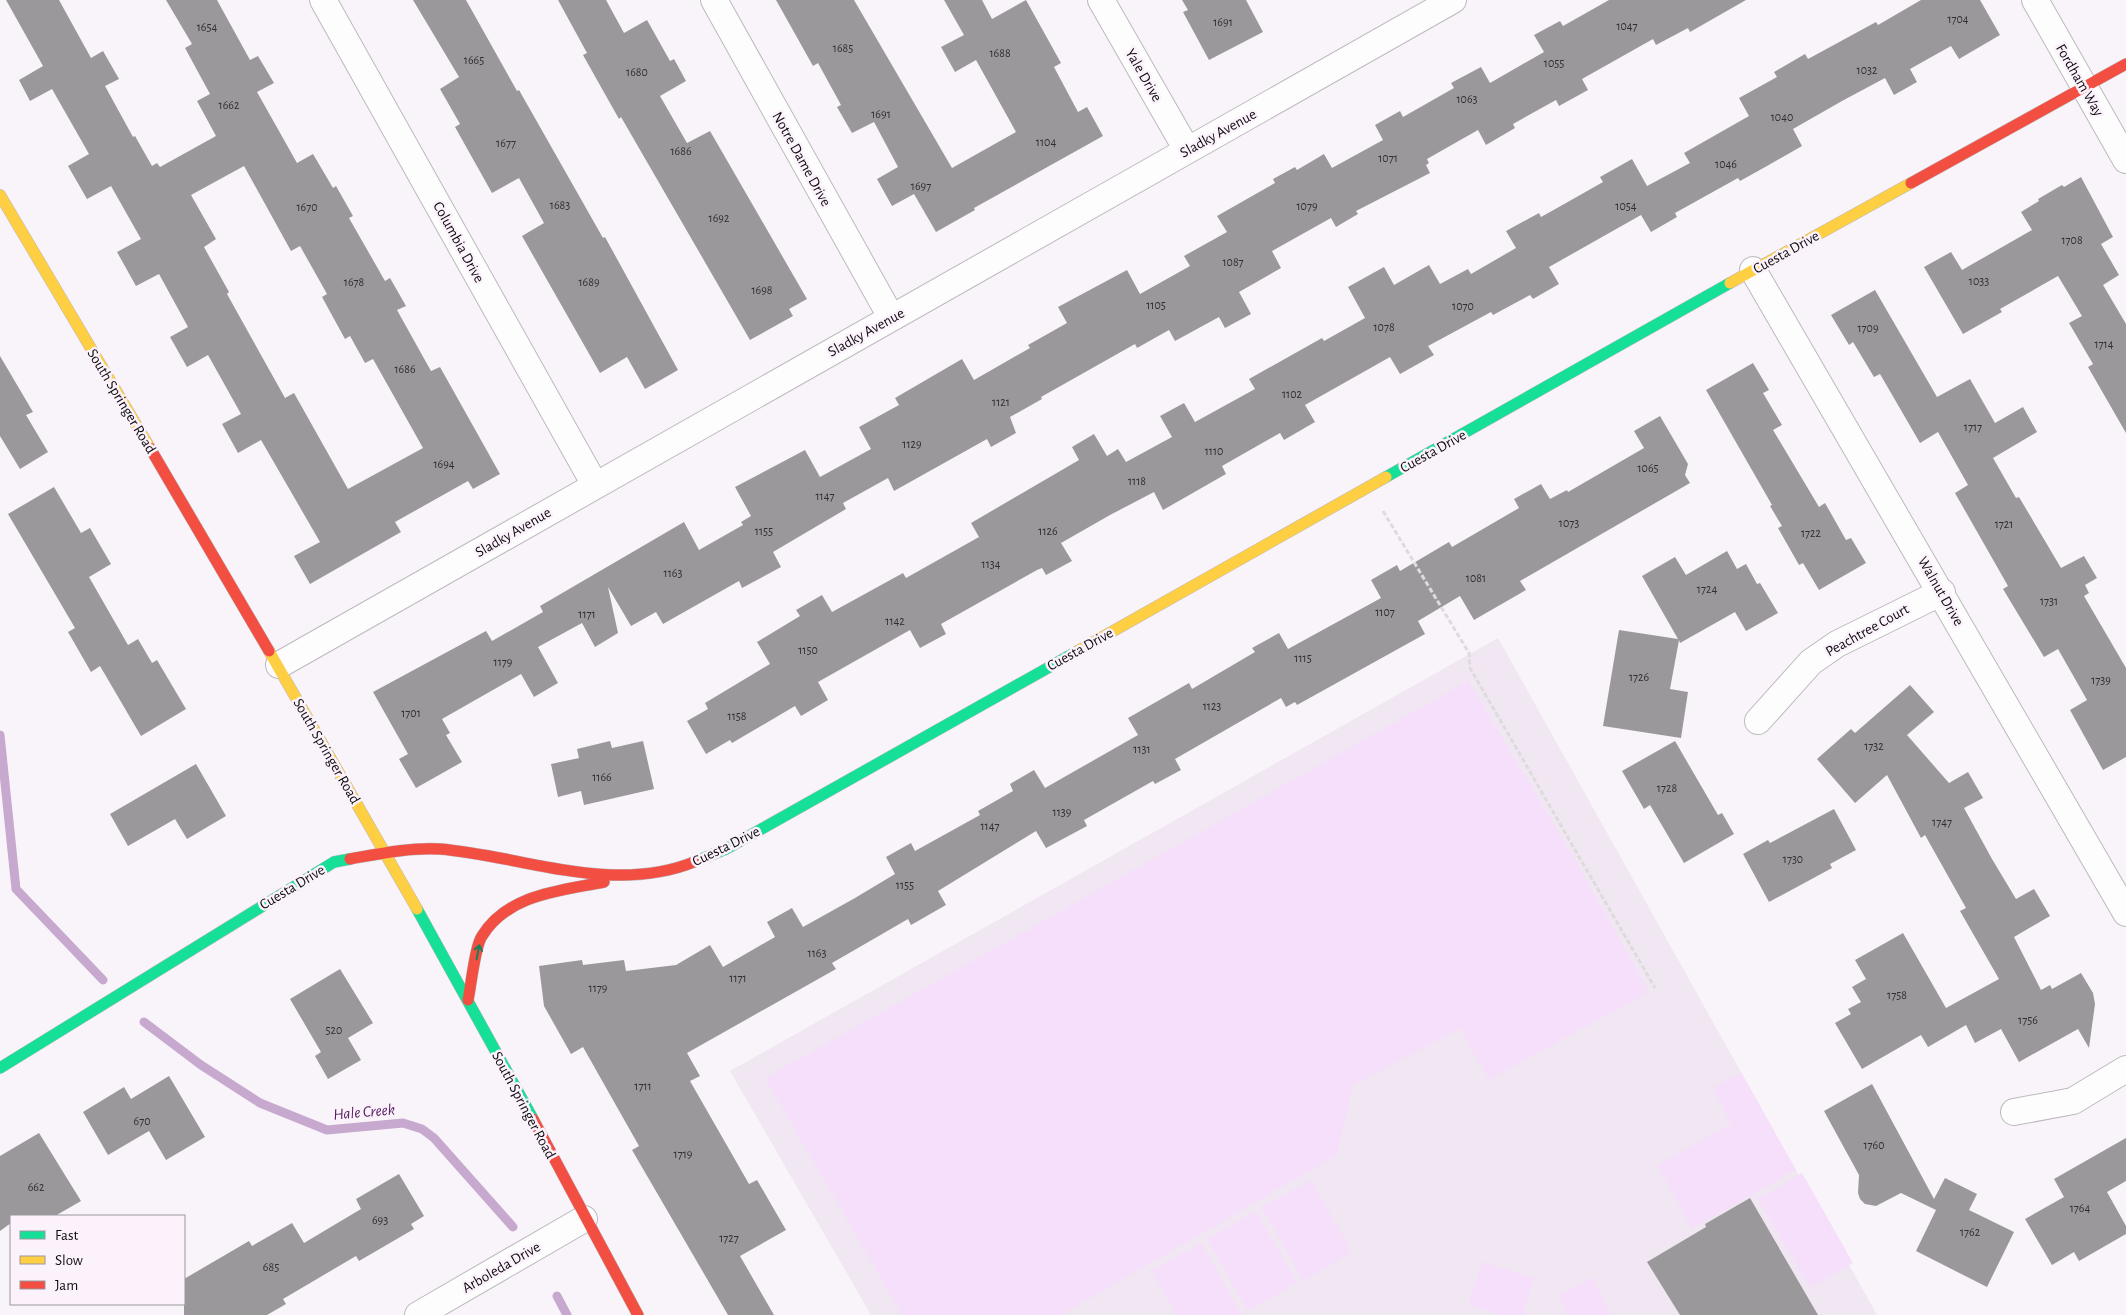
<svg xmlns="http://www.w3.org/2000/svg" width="2126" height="1315" font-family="'Alegreya Sans',sans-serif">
<rect width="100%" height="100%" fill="#f9f4fa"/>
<!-- built -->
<path fill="#f0e7f2" d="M1498 638 1877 1315H871L730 1071Z"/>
<!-- green -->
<g fill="#f5dffa">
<path d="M1468 681 1575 860 1649 992 1489 1080 1460 1029 1353 1085 1337 1155 1061 1315H902L765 1078Z"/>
<path d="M1741 1072 1796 1170 1692 1229 1657 1165 1731 1124 1712 1088Z"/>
<path d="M1802 1173 1853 1263 1810 1288 1758 1199Z"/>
<path d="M1311 1180 1352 1252 1303 1281 1262 1207Z"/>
<path d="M1256 1211 1297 1283 1248 1311 1207 1239Z"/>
<path d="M1201 1243 1242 1315H1177L1151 1271Z"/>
<path d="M1482 1262 1534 1278 1523 1315H1502L1468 1305Z"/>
<path d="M1592 1277 1611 1315H1568L1558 1295Z"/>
</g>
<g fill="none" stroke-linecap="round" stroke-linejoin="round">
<!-- stream -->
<g stroke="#c7a9cf" stroke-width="9">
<path d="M0 735 16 889 103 980"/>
<path d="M144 1022 201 1065 260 1103 327 1130 403 1123 422 1129 434 1138 513 1227"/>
<path d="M557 1296 567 1315"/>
</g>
</g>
<!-- building -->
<g fill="#9b989b" fill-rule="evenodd">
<path d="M6 0H59L91 58 103 51 119 79 105 86 133 137 135 136 152 166 157 163 160 167 216 136 197 101 210 94 185 48 192 44 166 0H217L250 60 258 56 274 83 257 92 297 163 313 154 333 188 336 186 353 216 349 218 385 281 390 278 406 306 397 310 431 371 440 367 500 474 473 489 468 481 395 522 401 532 310 584 294 556 320 542 261 440 238 453 222 424 241 414 208 355 187 367 170 337 188 327 159 274 136 286 117 252 141 239 111 186 87 199 68 166 89 154 52 89 30 101 19 80 43 66ZM244 166 291 251 300 246 327 294 322 297 345 339 350 336 365 363 373 359 423 448 348 489 294 393 285 398 227 294 229 292 204 247 216 239 191 195Z"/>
<path d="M413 0H466L517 91 519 90 603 238 605 237 678 370 645 389 627 357 600 373 522 236 544 223 519 178 492 193 455 127 460 124 440 89 459 77Z"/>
<path d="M558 0H606L624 33 647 20 670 61 674 59 686 81 660 96 687 143 710 131 807 299 789 309 793 316 750 340 621 117 619 119 583 55 587 53Z"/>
<path d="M776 0H854L952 168 1016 132 976 60 955 72 941 47 964 35 944 0H982L992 19 1026 0 1061 63 1054 67 1078 112 1087 107 1103 136 974 208 975 210 936 232 914 194 892 206 877 179 898 167 874 122 852 133 837 107 841 105 818 63 813 66Z"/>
<path d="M1182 0H1246L1263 32 1209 60 1183 12 1188 10Z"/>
<path d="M1609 0H1746L1690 32 1688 28 1656 45 1653 39 1582 79 1588 90 1559 106 1556 100 1513 124 1515 128 1486 145 1478 130 1427 159 1429 163 1426 165 1430 173 1356 211 1358 214 1336 227 1331 218 1272 251 1281 268 1239 292 1251 314 1225 328 1219 317 1175 341 1169 330 1137 348 1135 344 1041 397 1042 399 1010 417 1016 433 991 447 987 439 894 491 888 478 843 503 846 509 773 552 781 567 742 588 739 581 663 624 656 612 631 626 608 587 618 633 595 647 582 623 538 647 558 683 534 697 521 674 442 719 450 733 446 735 462 762 416 788 399 759 408 754 373 692 486 631 492 641 543 612 540 606 684 522 699 550 743 525 741 522 751 516 735 487 805 450 820 477 871 449 859 427 899 405 895 398 962 359 974 380 1030 348 1028 345 1067 323 1058 307 1127 270 1140 294 1190 266 1184 256 1227 232 1217 216 1275 183 1273 179 1295 167 1297 170 1324 154 1332 168 1383 140 1375 125 1400 111 1403 117 1454 88 1451 83 1481 67 1490 83 1544 52 1534 35 1560 21 1563 26Z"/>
<path d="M1921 0H1980L2000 35 1959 59 1951 46 1910 69 1917 82 1894 95 1885 78 1842 101 1793 129 1802 146 1767 166 1740 181 1738 178 1675 213 1677 217 1651 232 1641 215 1549 267 1559 284 1533 299 1530 295 1493 315 1491 312 1428 346 1434 355 1400 374 1390 357 1305 405 1315 422 1284 440 1280 433 1222 466 1226 474 1163 510 1154 492 1110 515 1061 543 1072 561 1046 575 1042 568 1037 570 941 624 946 634 920 648 910 630 818 682 828 700 801 716 795 706 732 743 730 740 706 754 687 721 708 709 705 703 770 664 757 642 800 616 796 610 822 595 832 612 903 573 906 578 979 537 971 523 1079 460 1072 447 1094 434 1107 456 1118 449 1126 462 1172 437 1160 416 1184 403 1195 422 1255 389 1249 379 1322 338 1324 341 1365 318 1348 287 1384 267 1394 285 1429 265 1440 284 1468 269 1471 274 1516 248 1506 231 1539 213 1541 217 1566 203 1603 182 1600 177 1632 159 1647 186 1690 163 1684 153 1749 116 1739 98 1777 77 1774 72 1805 54 1808 59 1876 22 1878 25Z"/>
<path d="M2081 177 2113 237 2101 244 2119 275 2103 285 2126 324V433L2088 367 2093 364 2069 323 2082 316 2058 276 2000 309 2002 312 1963 334 1924 267 1951 252 1962 270 2032 230 2021 212 2039 201 2038 199 2062 185 2064 187Z"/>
<path d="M1875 290 1937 397 1970 379 1995 423 2023 407 2037 432 1993 458 2016 498 2019 497 2061 568 2084 556 2097 578 2085 585 2089 593 2084 596 2126 668V757L2103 770 2070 710 2087 700 2058 649 2044 657 2003 589 2008 586 1955 493 1968 485 1938 432 1920 443 1880 374 1874 377 1853 342 1849 345 1831 315Z"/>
<path d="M0 356 33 412 26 415 48 452 20 469 0 436Z"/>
<path d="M1753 363 1769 390 1763 393 1782 425 1773 430 1819 507 1825 503 1846 540 1851 538 1866 563 1819 590 1803 563 1799 565 1778 528 1782 526 1770 506 1772 505 1706 390Z"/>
<path d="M1660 416 1688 464 1685 475 1690 483 1520 581 1526 590 1474 620 1460 596 1418 621 1425 634 1297 705 1295 702 1286 707 1281 698 1175 759 1181 770 1155 784 1153 781 1084 820 1087 826 1046 848 1036 831 938 891 946 905 911 925 908 919 877 937 832 963 836 969 687 1053 700 1076 690 1081 749 1184 757 1180 786 1230 740 1256 774 1315H728L632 1150 639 1146 583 1047 571 1054 544 1006 539 966 582 960 583 965 624 960 626 971 676 965 710 945 723 967 775 937 767 922 792 908 803 927 855 898 895 874 886 857 911 843 915 851 980 815 978 811 1013 791 1010 784 1034 770 1045 788 1138 735 1128 718 1163 698 1189 683 1192 689 1255 652 1252 648 1279 633 1288 649 1381 598 1371 580 1397 565 1400 571 1449 542 1452 547 1519 508 1514 499 1541 484 1550 499 1567 490 1568 492 1644 448 1634 431Z"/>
<path d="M54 487 81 533 90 528 111 564 89 577 128 645 138 639 152 663 157 660 186 709 141 736 100 666 91 672 68 632 75 628 8 514Z"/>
<path d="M1727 551 1737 569 1746 564 1757 584 1760 583 1778 613 1746 631 1735 612 1680 643 1679 640 1670 689 1688 692 1681 738 1603 726 1619 630 1678 639 1642 576 1675 557 1686 575Z"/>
<path d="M1910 685 1934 712 1907 735 1949 783 1968 772 1983 798 1964 808 1992 859 2016 899 2034 889 2050 916 2014 937 2041 990 2050 985 2052 989 2081 973 2093 993 2095 1004 2089 1048 2078 1029 2019 1062 2001 1029 1975 1043 1966 1025 1928 1047 1921 1035 1862 1069 1835 1023 1851 1014 1848 1009 1861 1002 1852 987 1866 979 1855 960 1903 933 1946 1008 1999 979 1960 911 1966 908 1925 835 1921 838 1887 775 1855 803 1817 759 1851 729 1855 733Z"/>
<path d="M610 741 612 748 643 741 654 789 584 805 581 791 558 797 551 764 579 758 577 749Z"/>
<path d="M1675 741 1718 815 1722 813 1734 834 1684 863 1650 805 1644 809 1622 771Z"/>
<path d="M196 764 226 816 187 839 175 819 128 846 110 814Z"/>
<path d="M1834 809 1856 850 1830 864 1832 868 1769 902 1743 854 1768 840 1770 843Z"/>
<path d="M340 969 373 1023 348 1038 361 1060 328 1079 315 1056 321 1052 290 999Z"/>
<path d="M169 1076 205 1137 166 1160 149 1131 108 1155 83 1112 124 1087 131 1099Z"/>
<path d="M1872 1084 1934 1199 1945 1178 1977 1194 1969 1210 2014 1232 1987 1287 1916 1251 1936 1210 1901 1193 1876 1206 1865 1204 1860 1199 1858 1193 1859 1175 1824 1111Z"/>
<path d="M39 1133 81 1201 55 1216H11V1223L0 1231V1156Z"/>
<path d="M2126 1138V1181L2107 1192 2126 1226V1234L2079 1261 2074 1252 2052 1265 2025 1219 2064 1197 2054 1179Z"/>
<path d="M399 1174 424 1216 411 1224 414 1229 359 1261 356 1256 283 1299 286 1304 267 1315H184V1279L249 1241 252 1246 292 1223 304 1243 361 1209 356 1199Z"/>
<path d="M1750 1198 1818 1315H1680L1647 1262 1706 1227 1705 1224Z"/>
</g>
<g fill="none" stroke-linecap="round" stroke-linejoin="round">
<defs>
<g id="street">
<path d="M323 0 595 485"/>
<path d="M714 0 891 317"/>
<path d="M1101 0 1187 150"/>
<path d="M2035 0 2126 160"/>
<path d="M1753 270 2126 913"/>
<path d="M279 665 1453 0"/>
<path d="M1758 721 1811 662 1837 644 1942 592"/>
<path d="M2014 1112 2073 1101 2126 1069"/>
<path d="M418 1315 584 1219"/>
</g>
<g id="fast">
<path d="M1386 477 1730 283"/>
<path d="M694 862 726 849 1076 652"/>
<path d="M417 909 533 1119"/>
<path d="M0 1068 334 862 350 859"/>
</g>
<g id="slow">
<path d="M0 195 150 448"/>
<path d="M1730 283 1911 183"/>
<path d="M269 651 417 909"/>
<path d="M1076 652 1386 477"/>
</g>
<g id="jam">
<path d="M1911 183 2126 64"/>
<path d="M150 448 269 651"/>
<path d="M350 859C378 854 411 847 440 849 523 856 612 895 694 862"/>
<path d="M468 1000C471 986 475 946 482 936 508 894 560 891 604 882"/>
<path d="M533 1119 638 1315"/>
</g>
</defs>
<!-- street casing -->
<use href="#street" stroke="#bcb9bd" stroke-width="28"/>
<!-- fast casing -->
<use href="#fast" stroke="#bcb9bd" stroke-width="12"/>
<!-- slow casing -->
<use href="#slow" stroke="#bcb9bd" stroke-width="12"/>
<!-- jam casing -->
<use href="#jam" stroke="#bcb9bd" stroke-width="12"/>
<!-- path -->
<path stroke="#dddbdd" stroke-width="3" stroke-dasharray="5 2.5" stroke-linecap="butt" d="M1383 511 1469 653 1470 668 1655 988"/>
<!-- street -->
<use href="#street" stroke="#fefdfe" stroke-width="26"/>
<!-- fast -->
<use href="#fast" stroke="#16e098" stroke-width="11"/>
<!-- slow -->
<use href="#slow" stroke="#ffcf43" stroke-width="11"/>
<!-- jam -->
<use href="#jam" stroke="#f24e42" stroke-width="11"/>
</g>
<!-- one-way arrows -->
<defs><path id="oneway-shaft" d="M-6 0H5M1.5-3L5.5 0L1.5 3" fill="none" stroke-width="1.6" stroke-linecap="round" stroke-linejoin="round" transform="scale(1.25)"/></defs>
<use stroke="#12805a" href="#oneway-shaft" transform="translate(478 952) rotate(-79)"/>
<g text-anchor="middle" stroke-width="5" stroke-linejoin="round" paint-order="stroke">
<!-- number labels -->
<g font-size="12" fill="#312e31">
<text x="1958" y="23">1704</text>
<text x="1223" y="26">1691</text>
<text x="1627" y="30">1047</text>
<text x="207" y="31">1654</text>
<text x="843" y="52">1685</text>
<text x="1000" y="57">1688</text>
<text x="474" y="64">1665</text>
<text x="1554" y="67">1055</text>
<text x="1867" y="74">1032</text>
<text x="637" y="76">1680</text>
<text x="1467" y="103">1063</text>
<text x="229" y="109">1662</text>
<text x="881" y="118">1691</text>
<text x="1782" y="121">1040</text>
<text x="1046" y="146">1104</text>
<text x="506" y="147">1677</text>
<text x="681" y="155">1686</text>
<text x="1388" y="162">1071</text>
<text x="1726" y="168">1046</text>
<text x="921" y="190">1697</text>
<text x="560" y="209">1683</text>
<text x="1307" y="210">1079</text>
<text x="1626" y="210">1054</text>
<text x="307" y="211">1670</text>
<text x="719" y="222">1692</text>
<text x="2072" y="244">1708</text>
<text x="1233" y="266">1087</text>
<text x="1979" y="285">1033</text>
<text x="354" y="286">1678</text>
<text x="589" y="286">1689</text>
<text x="762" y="294">1698</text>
<text x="1156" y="309">1105</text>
<text x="1463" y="310">1070</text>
<text x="1384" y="331">1078</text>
<text x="1868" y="332">1709</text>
<text x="2104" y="348">1714</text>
<text x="405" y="373">1686</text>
<text x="1292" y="398">1102</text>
<text x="1001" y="406">1121</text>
<text x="1973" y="431">1717</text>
<text x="912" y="448">1129</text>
<text x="1214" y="455">1110</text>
<text x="444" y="468">1694</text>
<text x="1648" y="472">1065</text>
<text x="1137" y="485">1118</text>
<text x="825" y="500">1147</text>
<text x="1569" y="527">1073</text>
<text x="2004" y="528">1721</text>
<text x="764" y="535">1155</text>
<text x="1048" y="535">1126</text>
<text x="1811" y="537">1722</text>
<text x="991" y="568">1134</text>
<text x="673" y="577">1163</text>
<text x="1476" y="582">1081</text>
<text x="1707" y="593">1724</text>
<text x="2049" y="605">1731</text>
<text x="1385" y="616">1107</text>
<text x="587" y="618">1171</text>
<text x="895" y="625">1142</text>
<text x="808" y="654">1150</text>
<text x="1303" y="662">1115</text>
<text x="503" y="666">1179</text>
<text x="1639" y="681">1726</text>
<text x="2101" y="684">1739</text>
<text x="1212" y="710">1123</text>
<text x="411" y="717">1701</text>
<text x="737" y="720">1158</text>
<text x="1874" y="750">1732</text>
<text x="1142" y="753">1131</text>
<text x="602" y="781">1166</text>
<text x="1667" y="792">1728</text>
<text x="1062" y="816">1139</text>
<text x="1942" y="826">1747</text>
<text x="990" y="830">1147</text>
<text x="1793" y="863">1730</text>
<text x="905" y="889">1155</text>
<text x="817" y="957">1163</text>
<text x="738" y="982">1171</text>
<text x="598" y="992">1179</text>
<text x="1897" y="999">1758</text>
<text x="2028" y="1024">1756</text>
<text x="334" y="1034">520</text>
<text x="643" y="1090">1711</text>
<text x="142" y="1125">670</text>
<text x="1874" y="1149">1760</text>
<text x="683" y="1158">1719</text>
<text x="36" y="1191">662</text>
<text x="2080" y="1212">1764</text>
<text x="380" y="1224">693</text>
<text x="1970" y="1236">1762</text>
<text x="729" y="1242">1727</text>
<text x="271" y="1271">685</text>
</g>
<!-- street labels -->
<g font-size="15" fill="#0e0b0e" stroke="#fbf2fc">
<text transform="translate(1144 75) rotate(60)" y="5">Yale Drive</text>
<text transform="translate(2080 80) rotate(60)" y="5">Fordham Way</text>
<text transform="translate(1218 133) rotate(-29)" y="5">Sladky Avenue</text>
<text transform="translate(802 159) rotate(61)" y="5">Notre Dame Drive</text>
<text transform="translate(459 242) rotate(61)" y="5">Columbia Drive</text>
<text transform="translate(1786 252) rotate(-29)" y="5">Cuesta Drive</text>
<text transform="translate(866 332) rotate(-29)" y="5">Sladky Avenue</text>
<text transform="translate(122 401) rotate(59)" y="5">South Springer Road</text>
<text transform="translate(1433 451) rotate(-29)" y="5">Cuesta Drive</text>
<text transform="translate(513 532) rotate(-30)" y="5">Sladky Avenue</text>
<text transform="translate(1941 591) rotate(60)" y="5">Walnut Drive</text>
<text transform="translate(1867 630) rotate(-29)" y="5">Peachtree Court</text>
<text transform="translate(1080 649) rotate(-29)" y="5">Cuesta Drive</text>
<text transform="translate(327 751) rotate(60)" y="5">South Springer Road</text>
<text transform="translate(726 846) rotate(-26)" y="5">Cuesta Drive</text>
<text transform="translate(292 887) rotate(-31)" y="5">Cuesta Drive</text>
<text transform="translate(524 1105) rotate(62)" y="5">South Springer Road</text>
<text transform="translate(501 1267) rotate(-30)" y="5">Arboleda Drive</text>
</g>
<!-- water labels -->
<g font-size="16" font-style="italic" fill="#552160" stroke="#fbf2fc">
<text transform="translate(364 1111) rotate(-5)" y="6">Hale Creek</text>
</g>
</g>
<!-- legend -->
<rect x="10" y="1215" width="175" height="90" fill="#fbf2fc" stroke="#9c969d"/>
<rect x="20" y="1231" width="25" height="8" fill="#16e098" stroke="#9c969d"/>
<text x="55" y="1240" font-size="15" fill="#0e0b0e">Fast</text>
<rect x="20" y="1256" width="25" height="8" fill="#ffcf43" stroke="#9c969d"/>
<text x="55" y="1265" font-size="15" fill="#0e0b0e">Slow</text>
<rect x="20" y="1281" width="25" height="8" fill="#f24e42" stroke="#9c969d"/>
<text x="55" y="1290" font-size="15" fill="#0e0b0e">Jam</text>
</svg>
